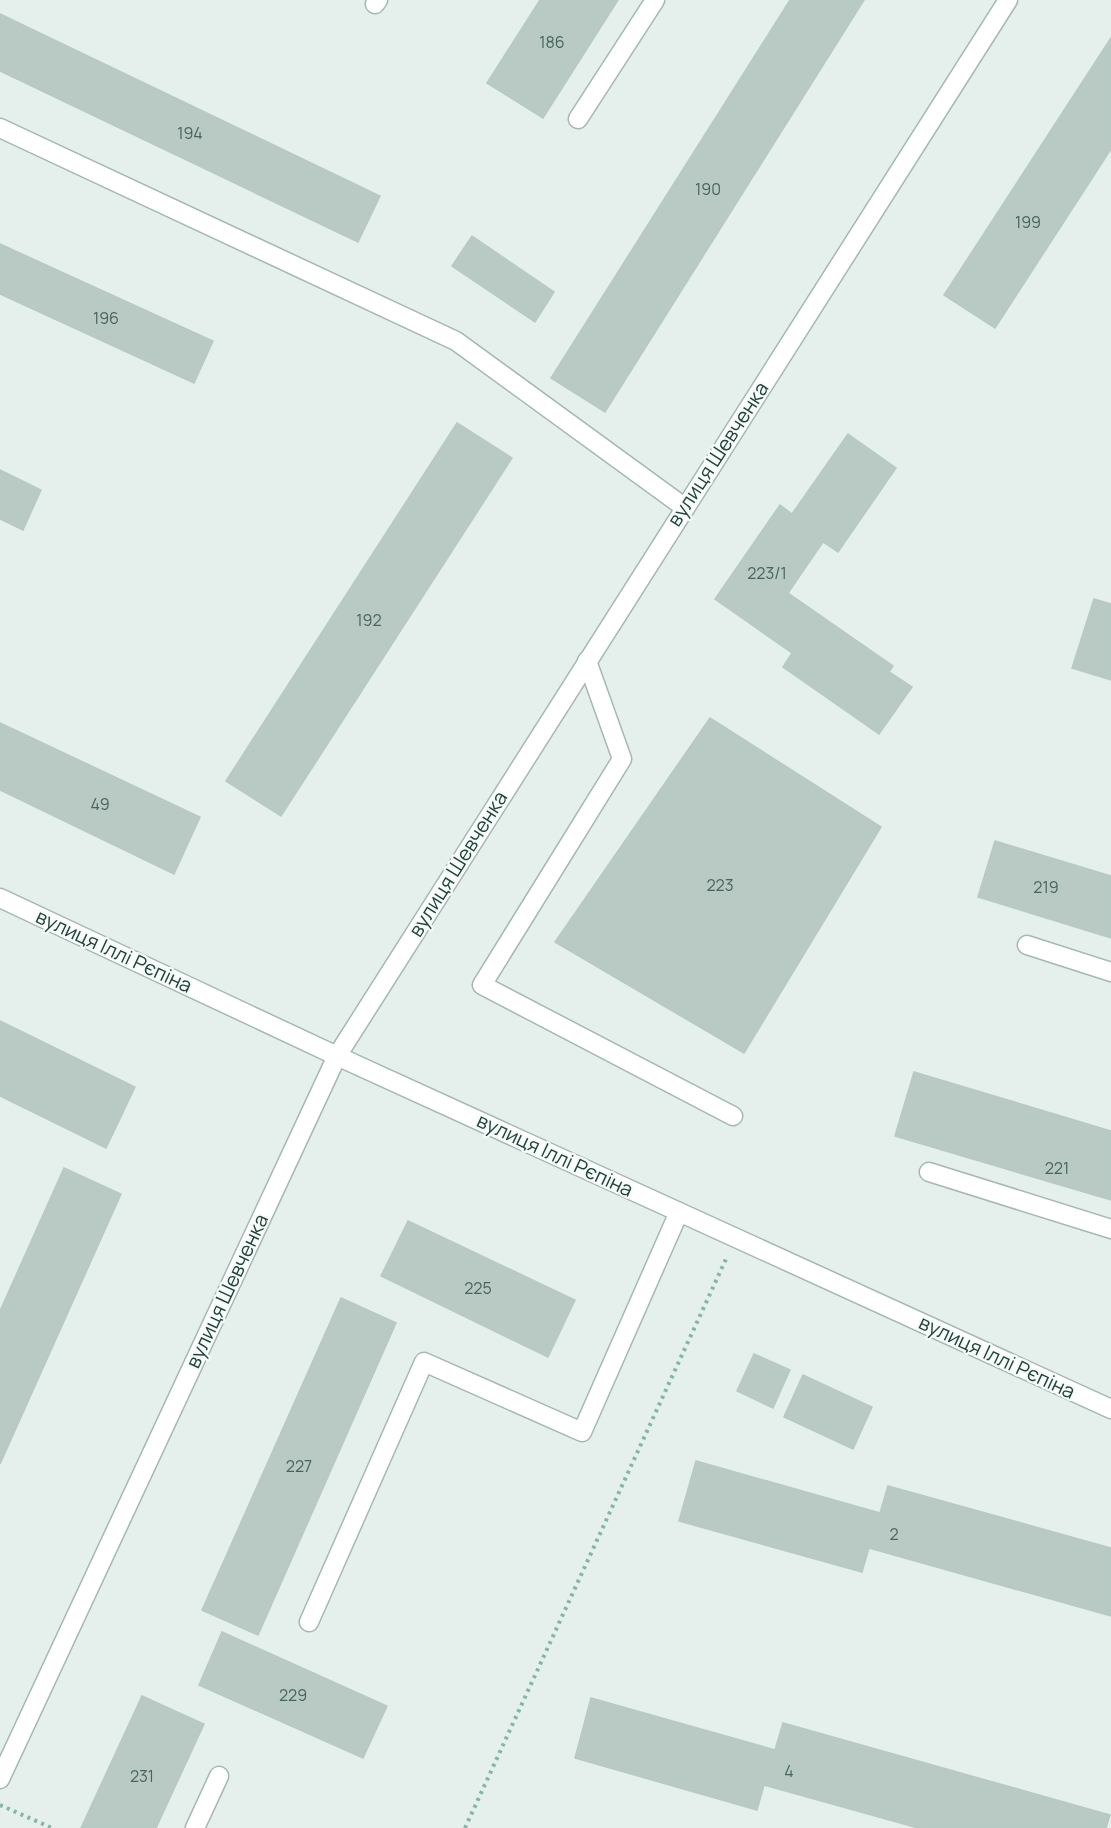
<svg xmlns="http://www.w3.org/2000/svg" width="1111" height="1828" font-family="Manrope,sans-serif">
<rect width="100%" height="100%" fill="#e5efeb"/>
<!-- building -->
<g fill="#b9cac4" stroke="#b6cac3" stroke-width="1.5">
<path d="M540 0H618L543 118 487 83Z"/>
<path d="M790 0H864L605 412 551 378Z"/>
<path d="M0 14 380 196 358 242 0 71Z"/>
<path d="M1111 38V149L995 328 944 295Z"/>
<path d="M472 236 554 292 535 322 452 266Z"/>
<path d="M0 244 213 341 194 383 0 294Z"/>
<path d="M457 423 512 458 281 816 226 781Z"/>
<path d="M848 434 896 468 838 552 823 542 788 593 893 666 889 672 912 687 879 734 783 667 792 653 715 599 780 505 792 514Z"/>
<path d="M0 470 41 490 23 530 0 519Z"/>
<path d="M1094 599 1111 604V680L1072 668Z"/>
<path d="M710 718 881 827 744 1053 555 942Z"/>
<path d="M0 723 200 817 174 874 0 790Z"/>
<path d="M995 841 1111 876V938L978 897Z"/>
<path d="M0 1021 135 1087 106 1148 0 1096Z"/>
<path d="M914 1072 1111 1131V1200L895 1136Z"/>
<path d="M64 1168 121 1194 0 1464V1311Z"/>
<path d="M408 1221 575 1300 548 1357 381 1276Z"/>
<path d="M341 1298 396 1323 258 1635 202 1610Z"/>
<path d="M754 1354 790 1370 773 1408 737 1391Z"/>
<path d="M803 1375 872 1407 853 1449 784 1417Z"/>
<path d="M696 1461 880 1513 888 1486 1111 1548V1616L869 1548 862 1572 679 1521Z"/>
<path d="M222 1632 387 1706 363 1758 199 1685Z"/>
<path d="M142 1696 204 1724 156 1828H81Z"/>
<path d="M591 1698 775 1750 783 1723 1110 1815 1106 1828H918L764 1785 757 1810 575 1758Z"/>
</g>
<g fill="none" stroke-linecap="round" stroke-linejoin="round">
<defs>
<g id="minor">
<path d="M375 4 378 0"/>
<path d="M578 119 655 0"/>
<path d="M0 128 456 341 684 507"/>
<path d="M587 661 622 759 482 985 733 1116"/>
<path d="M0 898 337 1056 1111 1409"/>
<path d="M1027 945 1111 972"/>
<path d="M929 1172 1111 1229"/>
<path d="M309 1622 424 1362 582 1432 679 1212"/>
<path d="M0 1779 337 1056 1008 0"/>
<path d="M195 1828 219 1776"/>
</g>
</defs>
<!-- minor casing -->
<use href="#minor" stroke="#a6b8b3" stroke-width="21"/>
<!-- path -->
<g stroke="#82b6a9" stroke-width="4" stroke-dasharray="3 4.5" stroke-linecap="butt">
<path d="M0 1805 52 1828"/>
<path d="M465 1828 726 1259"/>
</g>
<!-- minor -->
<use href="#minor" stroke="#fff" stroke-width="18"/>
</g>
<g text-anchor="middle" stroke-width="4.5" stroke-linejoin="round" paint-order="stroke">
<!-- number labels -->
<g font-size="16" fill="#47655e">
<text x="552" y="48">186</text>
<text x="190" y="139">194</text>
<text x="708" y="195">190</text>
<text x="1028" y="228">199</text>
<text x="106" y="324">196</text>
<text x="767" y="579">223/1</text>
<text x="369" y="626">192</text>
<text x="100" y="810">49</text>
<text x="720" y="891">223</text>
<text x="1046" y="893">219</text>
<text x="1057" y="1174">221</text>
<text x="478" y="1294">225</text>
<text x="299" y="1472">227</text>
<text x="894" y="1540">2</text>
<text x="293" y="1701">229</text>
<text x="789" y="1777">4</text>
<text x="142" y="1782">231</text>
</g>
<!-- street labels -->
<g font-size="20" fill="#21433c" stroke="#f6fbf9">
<text transform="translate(718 454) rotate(-57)" y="7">вулиця Шевченка</text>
<text transform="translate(458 864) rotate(-58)" y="7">вулиця Шевченка</text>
<text transform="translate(114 951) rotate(25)" y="7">вулиця Іллі Рєпіна</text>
<text transform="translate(555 1155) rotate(25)" y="7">вулиця Іллі Рєпіна</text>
<text transform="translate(227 1291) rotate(-65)" y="7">вулиця Шевченка</text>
<text transform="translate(997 1357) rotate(25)" y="7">вулиця Іллі Рєпіна</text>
</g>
</g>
</svg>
